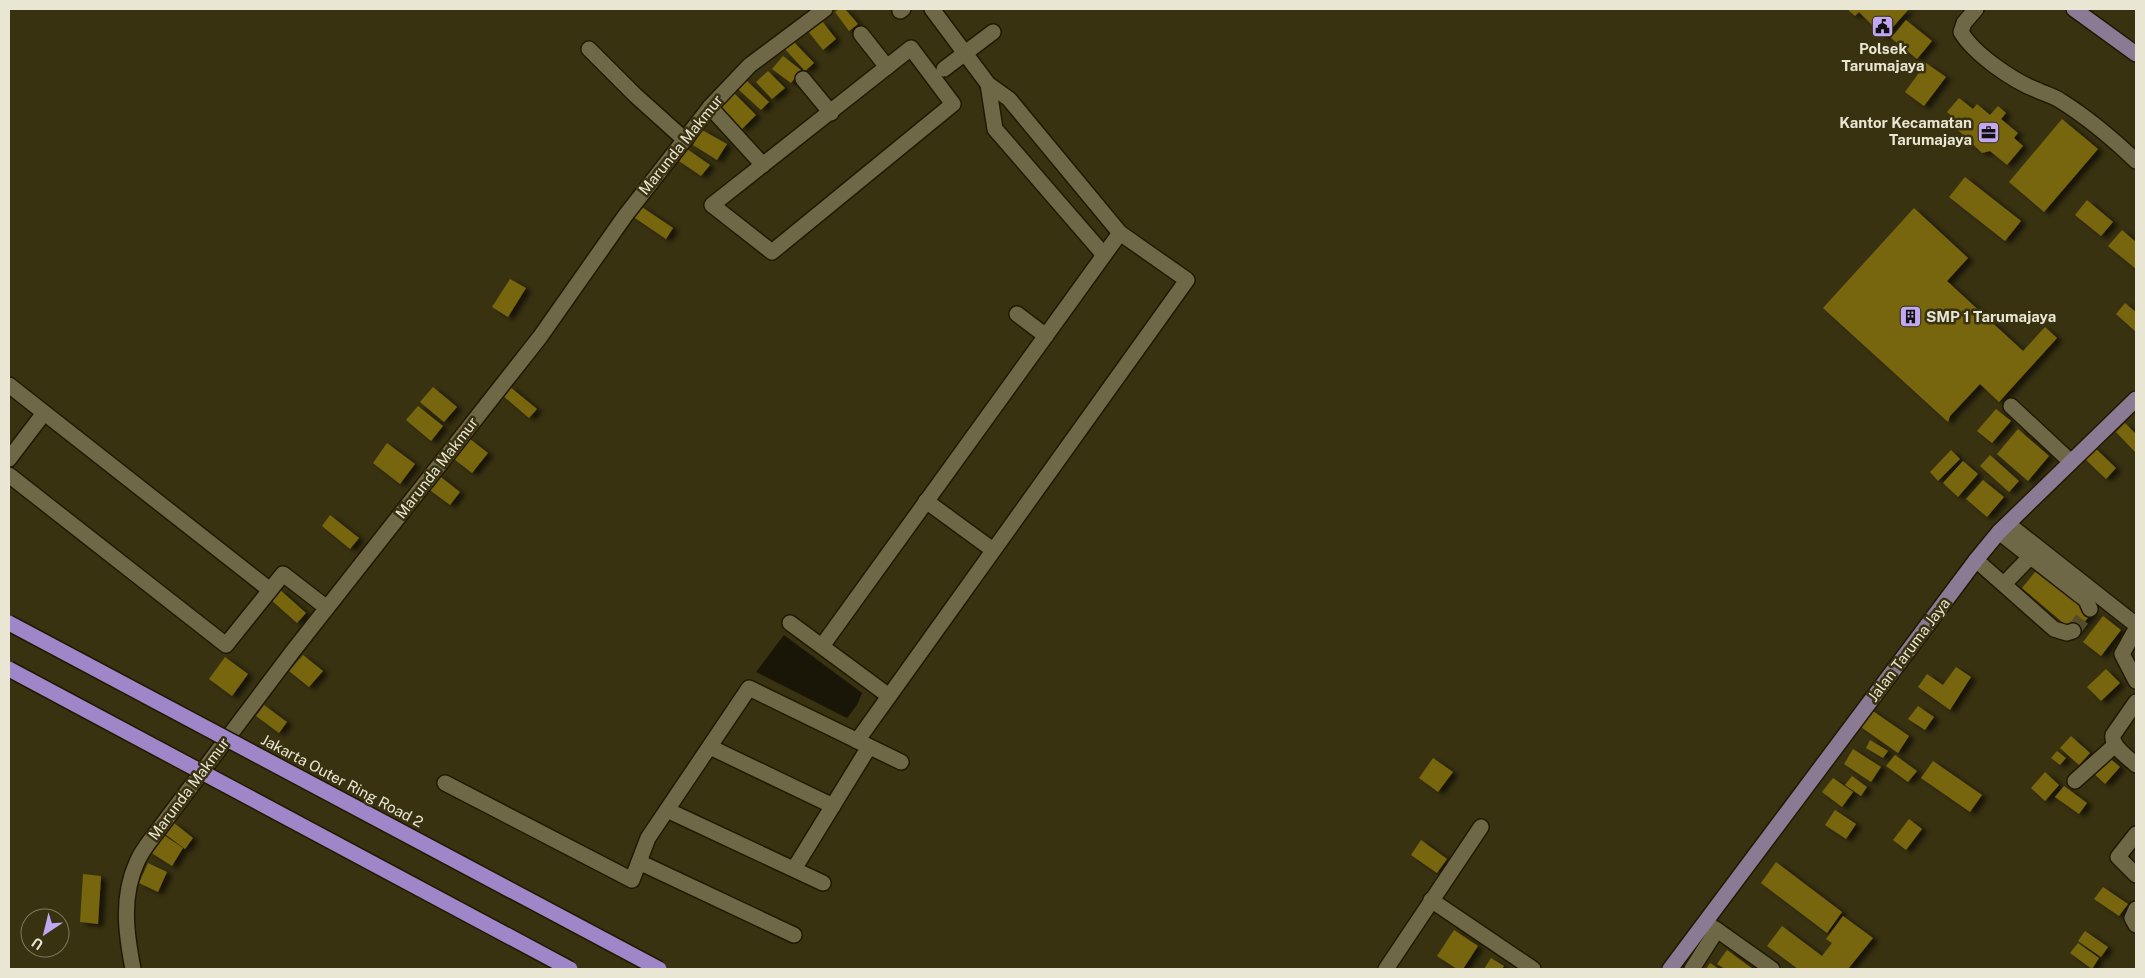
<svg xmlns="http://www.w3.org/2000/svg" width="2145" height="978" font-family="'Public Sans',sans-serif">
<defs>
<filter id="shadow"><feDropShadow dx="5.5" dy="3" stdDeviation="2.5" flood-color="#0009"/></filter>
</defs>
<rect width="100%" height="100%" fill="#393211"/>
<!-- water -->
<path fill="#191608" d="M784 635 862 693 857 705 847 718 756 672Z"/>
<!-- building -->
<g fill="#77660b" filter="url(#shadow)">
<path d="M839 9H845L858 24 849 31 835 12Z"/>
<path d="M1847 9H1909L1884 37 1859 12 1855 16Z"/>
<path d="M1906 20 1932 41 1917 59 1891 38Z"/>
<path d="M822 21 836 39 823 50 808 31Z"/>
<path d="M792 40 814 63 805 71 784 48Z"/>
<path d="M783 56 801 70 791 83 772 69Z"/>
<path d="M1926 63 1946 77 1924 106 1905 92Z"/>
<path d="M768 71 785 88 772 99 756 82Z"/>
<path d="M746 80 769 102 761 110 738 89Z"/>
<path d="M733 92 756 115 742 129 719 105Z"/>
<path d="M1959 98 1973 109 1977 104 1990 115 1998 106 2006 113 2001 119 2018 133 2014 138 2023 146 2007 165 1990 151 1982 153 1958 130 1960 123 1947 112Z"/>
<path d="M2062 119 2098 149 2044 212 2009 182Z"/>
<path d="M702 130 727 144 717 160 693 145Z"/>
<path d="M687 149 710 165 701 176 679 161Z"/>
<path d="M1965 177 2021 221 2005 241 1949 197Z"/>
<path d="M2087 200 2113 222 2101 236 2075 215Z"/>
<path d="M639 205 673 228 666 239 632 216Z"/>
<path d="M1914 208 1968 258 1947 281 2023 351 2045 327 2057 338 1999 402 1980 384 1950 416 1948 422 1823 308Z"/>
<path d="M2122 230 2136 242V269L2108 246Z"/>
<path d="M510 279 526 288 508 317 492 307Z"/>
<path d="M2125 303 2136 312V332L2116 314Z"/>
<path d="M509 386 537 409 529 418 502 395Z"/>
<path d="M433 387 457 407 444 422 420 402Z"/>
<path d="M418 406 443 426 431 441 406 420Z"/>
<path d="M1996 409 2011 421 1992 443 1977 431Z"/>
<path d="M2125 423 2136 434V453L2116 432Z"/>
<path d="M2018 429 2049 456 2028 481 1997 454Z"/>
<path d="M470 439 488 453 472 473 454 459Z"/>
<path d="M387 443 415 464 400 484 373 463Z"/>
<path d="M2093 446 2116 468 2106 479 2083 457Z"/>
<path d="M1951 450 1960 459 1938 481 1930 472Z"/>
<path d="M1990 455 2019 481 2009 492 1980 466Z"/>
<path d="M1963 461 1978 474 1958 497 1943 483Z"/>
<path d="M437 474 460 492 450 505 427 488Z"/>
<path d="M1983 480 2004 497 1987 517 1966 499Z"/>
<path d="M330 515 359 538 350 549 322 526Z"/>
<path d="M2040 566 2093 612 2075 633 2022 588Z"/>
<path d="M279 589 306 613 297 623 270 599Z"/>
<path d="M2103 616 2121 630 2101 656 2083 642Z"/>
<path d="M303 655 323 671 309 687 289 671Z"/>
<path d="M225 657 248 674 232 696 209 679Z"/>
<path d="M1956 667 1971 677 1950 710 1918 687 1927 674 1943 685Z"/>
<path d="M2106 669 2120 683 2101 701 2087 687Z"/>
<path d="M264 705 287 722 279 733 256 716Z"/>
<path d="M1918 706 1934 717 1925 730 1908 719Z"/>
<path d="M1870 709 1909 736 1898 753 1858 725Z"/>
<path d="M2071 736 2090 753 2079 765 2060 748Z"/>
<path d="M1870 740 1888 751 1883 758 1866 748Z"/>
<path d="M1853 749 1881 767 1871 782 1844 764Z"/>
<path d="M2057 751 2066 758 2060 765 2051 758Z"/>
<path d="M1895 755 1917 771 1908 782 1886 766Z"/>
<path d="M2106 755 2120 767 2105 784 2091 771Z"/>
<path d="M1433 758 1453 772 1438 792 1419 778Z"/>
<path d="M1933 761 1982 795 1970 812 1921 778Z"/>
<path d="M2045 772 2059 785 2045 801 2031 788Z"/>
<path d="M1852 776 1867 787 1861 796 1845 785Z"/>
<path d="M1833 778 1853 792 1842 807 1822 792Z"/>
<path d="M2064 786 2087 803 2079 814 2055 797Z"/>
<path d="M1835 810 1856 824 1846 839 1825 825Z"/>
<path d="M1909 819 1922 829 1906 850 1893 840Z"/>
<path d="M174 823 193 838 185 849 165 834Z"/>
<path d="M162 834 183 848 172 866 150 852Z"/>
<path d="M1421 840 1447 859 1437 873 1411 855Z"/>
<path d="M1776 862 1842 912 1827 933 1761 883Z"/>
<path d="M148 863 167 872 158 892 139 883Z"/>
<path d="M83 874 101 876 98 924 80 922Z"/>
<path d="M2103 887 2128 904 2119 916 2094 899Z"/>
<path d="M1843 916 1873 938 1848 969H1798L1767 946 1782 926 1830 962 1822 956 1832 943 1826 939Z"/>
<path d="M1454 930 1478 946 1463 969H1457L1437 956Z"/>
<path d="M2085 931 2108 947 2101 957 2078 941Z"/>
<path d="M2078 943 2099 958 2092 969 2070 953Z"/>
<path d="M1727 950 1753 969H1725L1717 964Z"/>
<path d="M1491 958 1504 966 1502 969H1484Z"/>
<path d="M1710 963 1719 969H1706Z"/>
</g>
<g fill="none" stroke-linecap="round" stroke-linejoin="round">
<!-- minor-tunnel -->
<path stroke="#534d2e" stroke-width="15" stroke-dasharray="15 8" stroke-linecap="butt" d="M2073 631 2090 609"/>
<defs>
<g id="minor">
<path d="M1976 9 1964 23 1961 32C1974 54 2013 81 2037 90 2045 94 2054 96 2061 101 2088 118 2113 139 2136 161"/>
<path d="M900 11 903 9"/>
<path d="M861 34 887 67"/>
<path d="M911 48 953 104 772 252 712 205Z"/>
<path d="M589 49 635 95 685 140"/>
<path d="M944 69 993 32"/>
<path d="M803 79 831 113"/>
<path d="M988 84 995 129 1104 255"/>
<path d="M710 107 763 165"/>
<path d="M1017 314 1046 336"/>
<path d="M9 385 270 590"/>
<path d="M2011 406 2071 462"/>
<path d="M9 459 44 413"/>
<path d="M9 475 226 645 283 574 327 608"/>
<path d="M926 501 993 550"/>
<path d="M2008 524 2135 624 2136 629 2122 654 2136 681"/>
<path d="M1999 532 2086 600 2090 609"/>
<path d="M1976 560 2054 629 2067 633 2073 631"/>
<path d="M2004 584 2031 556"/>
<path d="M790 623 889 696"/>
<path d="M822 646 1120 233"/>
<path d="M2136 702 2113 735C2111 747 2128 757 2136 765"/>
<path d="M857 741 1187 280 1120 233 1009 99 988 84 932 9"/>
<path d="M710 747 833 806"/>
<path d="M2075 781 2115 745"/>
<path d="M445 783 632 880 648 838 749 688 901 762"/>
<path d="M667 810 823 883"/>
<path d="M2136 834 2118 857 2136 875"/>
<path d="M639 862 794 935"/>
<path d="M794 869 869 747"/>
<path d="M1431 900 1533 969"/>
<path d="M2136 909 2132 918 2136 925"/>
<path d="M1717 930 1772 969"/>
<path d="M133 969C126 933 121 897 137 862 141 852 149 842 156 833L293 651 540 337 625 216 710 107 750 65 825 9"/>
<path d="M1386 969 1481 827"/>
<path d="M1692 969 1717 930 1709 925"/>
</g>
<g id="major">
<path d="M2074 9 2136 54"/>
<path d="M1670 969 1976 560 1999 532 2136 399"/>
</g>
</defs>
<!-- minor casing -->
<use href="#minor" stroke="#201900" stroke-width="18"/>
<!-- major casing -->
<use href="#major" stroke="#201900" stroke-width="18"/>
<!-- minor -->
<use href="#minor" stroke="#6f6846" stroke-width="15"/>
<!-- major -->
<use href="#major" stroke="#8b7a94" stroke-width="15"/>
<defs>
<g id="highway-bridge">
<path d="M9 623 659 969"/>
<path d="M9 669 570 969"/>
</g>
</defs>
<!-- highway-bridge casing -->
<use href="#highway-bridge" stroke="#201900" stroke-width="18" stroke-linecap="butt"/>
<!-- highway-bridge -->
<use href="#highway-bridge" stroke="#9e86c8" stroke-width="15"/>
</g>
<!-- icons -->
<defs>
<symbol id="civic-square" viewBox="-11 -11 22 22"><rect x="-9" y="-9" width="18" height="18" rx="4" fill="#c2a7f2" stroke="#393211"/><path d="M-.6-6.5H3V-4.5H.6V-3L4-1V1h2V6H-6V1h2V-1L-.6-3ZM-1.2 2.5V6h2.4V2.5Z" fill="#111"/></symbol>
<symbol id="office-square" viewBox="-11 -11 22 22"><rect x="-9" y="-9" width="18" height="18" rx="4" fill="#c2a7f2" stroke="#393211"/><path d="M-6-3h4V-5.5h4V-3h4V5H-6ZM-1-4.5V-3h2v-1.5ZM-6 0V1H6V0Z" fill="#111"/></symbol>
<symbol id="building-square" viewBox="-11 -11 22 22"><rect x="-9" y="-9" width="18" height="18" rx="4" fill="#c2a7f2" stroke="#393211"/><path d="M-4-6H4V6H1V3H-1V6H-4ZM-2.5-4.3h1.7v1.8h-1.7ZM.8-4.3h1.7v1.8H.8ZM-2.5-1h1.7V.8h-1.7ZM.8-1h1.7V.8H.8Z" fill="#111"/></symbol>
</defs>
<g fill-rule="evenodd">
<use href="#civic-square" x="1870" y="14" width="25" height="25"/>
<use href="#office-square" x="1976" y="120" width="25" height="25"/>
<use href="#building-square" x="1898" y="304" width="25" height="25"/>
</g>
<g text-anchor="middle" stroke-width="5" stroke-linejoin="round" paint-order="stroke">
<!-- poi labels -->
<g font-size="15" font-weight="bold" fill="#e9e6d3" stroke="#393211">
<text x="1883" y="54">Polsek<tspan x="1883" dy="17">Tarumajaya</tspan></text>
<text x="1972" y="128" text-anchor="end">Kantor Kecamatan<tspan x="1972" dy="17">Tarumajaya</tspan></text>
<text x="1926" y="322" text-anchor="start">SMP 1 Tarumajaya</text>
</g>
<!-- street labels -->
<g font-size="15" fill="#e9e6d3" stroke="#393211">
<text transform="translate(681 145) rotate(-51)" y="5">Marunda Makmur</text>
<text transform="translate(437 468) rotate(-52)" y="5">Marunda Makmur</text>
<text transform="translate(1909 650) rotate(-53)" y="5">Jalan Taruma Jaya</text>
<text transform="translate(342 781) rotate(28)" y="5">Jakarta Outer Ring Road 2</text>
<text transform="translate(189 789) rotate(-53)" y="5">Marunda Makmur</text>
</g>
</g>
<!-- border -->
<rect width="2145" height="978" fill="none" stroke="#e9e6d3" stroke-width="20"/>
<!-- north arrow -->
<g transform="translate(45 933) rotate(215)"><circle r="24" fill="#393211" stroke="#7f7a5f"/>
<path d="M0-4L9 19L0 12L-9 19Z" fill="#c2a7f2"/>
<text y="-8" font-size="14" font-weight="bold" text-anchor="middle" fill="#e9e6d3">U</text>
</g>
</svg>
